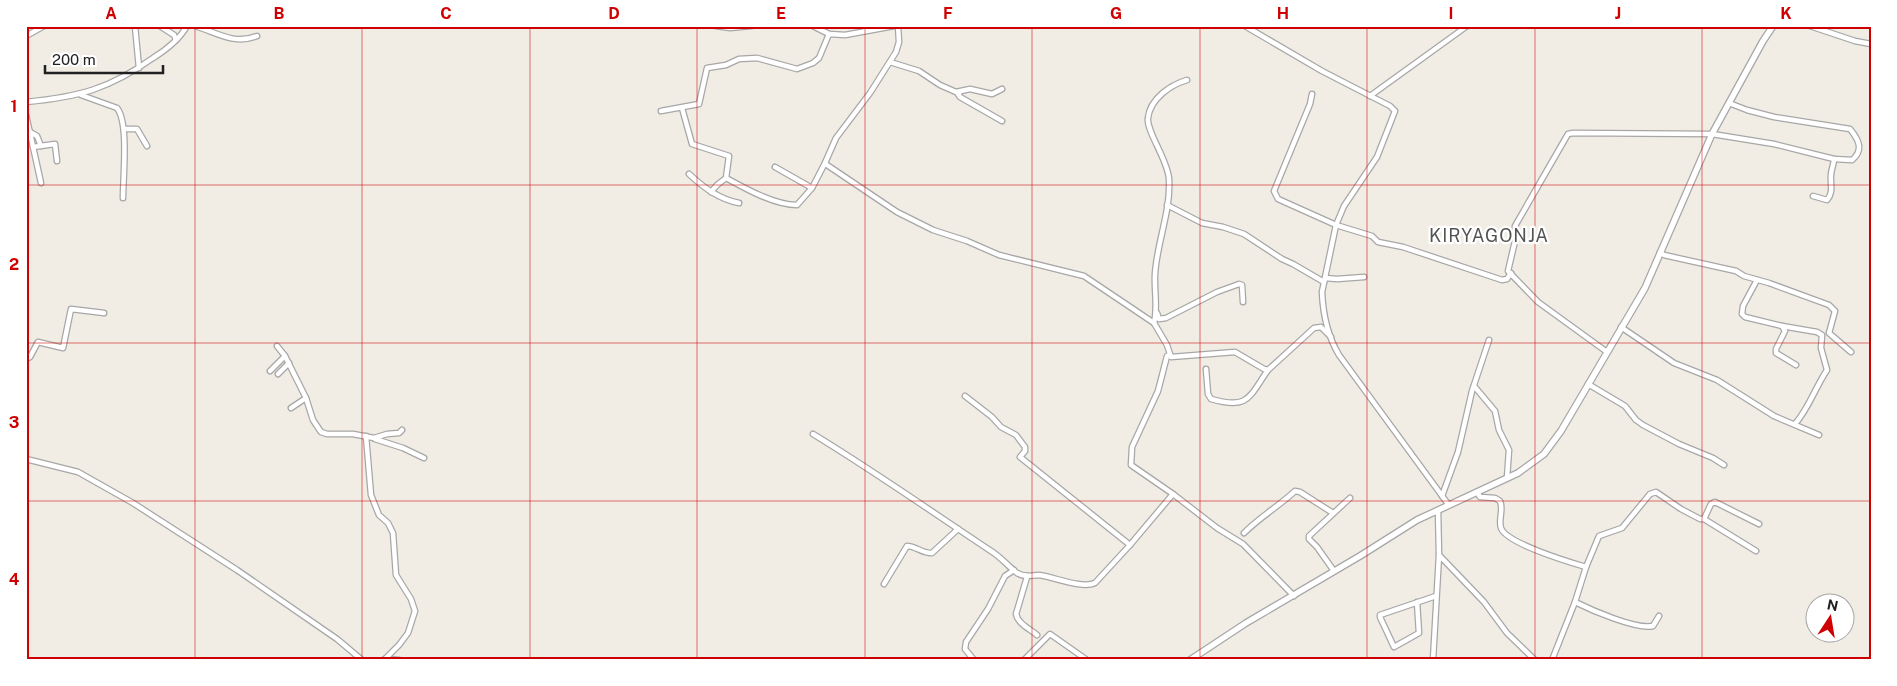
<svg xmlns="http://www.w3.org/2000/svg" width="1897" height="686" font-family="'Public Sans',sans-serif">
<rect width="100%" height="100%" fill="#f1ede5"/>
<g fill="none" stroke-linecap="round" stroke-linejoin="round">
<defs>
<g id="minor">
<path d="M135 26 139 68"/>
<path d="M160 26 174 35 176 40"/>
<path d="M195 26C218 33 234 45 257 36"/>
<path d="M716 26 730 28 751 26"/>
<path d="M813 26 829 34"/>
<path d="M898 26 899 42 896 52 870 93 836 138 825 163 827 165 897 212 933 230 967 241 999 255 1084 276 1154 323 1167 345 1171 357 1235 352 1264 369 1268 370 1314 328 1321 327 1331 337"/>
<path d="M1245 26 1322 71 1390 106 1395 111 1377 157 1344 206 1336 225 1322 292C1323 315 1327 335 1339 355L1448 504"/>
<path d="M1810 26 1855 41 1871 44"/>
<path d="M26 36 44 26"/>
<path d="M890 62 919 71 940 85 956 92 970 89 992 94 1002 89"/>
<path d="M960 92 958 94 960 97 1002 121"/>
<path d="M1312 94 1310 104 1274 191 1278 199 1336 225 1372 236 1378 242 1403 247 1502 280 1507 279 1511 273"/>
<path d="M81 95 117 108C129 123 123 177 123 198"/>
<path d="M1370 96 1467 26"/>
<path d="M26 102C79 97 109 89 153 58 166 50 179 40 187 26"/>
<path d="M1729 103 1747 110 1774 117 1850 129C1859 140 1864 150 1852 160L1834 159"/>
<path d="M682 108 692 144 729 156 726 178"/>
<path d="M661 111 699 104 707 68 726 65 739 59 757 58 797 69 813 63 819 58 829 34 845 35 894 26"/>
<path d="M26 115 41 183"/>
<path d="M124 129H137L147 146"/>
<path d="M30 132 37 136 41 146"/>
<path d="M1712 134 1774 144 1834 159C1834 164 1831 170 1831 175 1830 184 1834 192 1827 200L1813 196"/>
<path d="M33 147 55 144 57 161"/>
<path d="M775 167 812 188"/>
<path d="M689 174C704 188 719 199 739 203"/>
<path d="M711 192 717 185 726 178C746 189 775 205 797 205L812 188 825 163"/>
<path d="M1167 205 1202 223 1223 227 1244 234 1282 259 1293 264 1324 282"/>
<path d="M1660 252 1664 255 1736 271 1744 276 1769 283 1829 305 1835 311 1829 333 1851 352"/>
<path d="M1325 278 1337 279 1364 277"/>
<path d="M1757 280 1743 306 1742 314 1745 317 1782 326 1785 331 1776 349V353L1796 365"/>
<path d="M1157 313 1159 319 1166 318 1217 292 1239 284 1242 285 1243 302"/>
<path d="M1154 323C1158 307 1154 291 1155 274 1157 242 1171 211 1169 179 1168 160 1146 131 1148 118 1150 99 1170 85 1187 80"/>
<path d="M1782 326 1817 332 1822 335 1821 348 1827 370C1815 388 1809 408 1795 424"/>
<path d="M1621 327 1674 363 1717 380 1774 416 1819 435"/>
<path d="M277 346 285 356 306 398 313 420 321 432 327 434H353L374 438 387 434 399 433 402 430"/>
<path d="M1607 352 1538 302 1508 271 1515 241V226L1568 134 1573 133 1712 134"/>
<path d="M1170 355 1167 356 1158 391 1132 447 1131 465 1173 494"/>
<path d="M26 359 30 357 38 342 63 348 71 309 104 313"/>
<path d="M1206 369 1208 394 1211 399C1249 410 1249 397 1268 370"/>
<path d="M270 371 285 356"/>
<path d="M278 374 289 363"/>
<path d="M1588 384 1625 406 1636 420 1643 425 1679 444 1713 458 1724 465"/>
<path d="M1474 386 1495 411 1499 430 1509 450 1507 478"/>
<path d="M965 396 992 417 1001 427 1016 435 1025 447V451L1020 457 1130 545"/>
<path d="M291 408 306 398"/>
<path d="M813 434C874 471 932 512 991 551 1001 557 1010 568 1017 573 1025 578 1032 575 1039 575 1054 577 1082 589 1095 583L1130 545 1173 494 1217 528 1243 544 1294 596"/>
<path d="M366 436 371 495 379 515 388 523 393 533 396 575 411 599 415 611 408 633 399 645 384 660"/>
<path d="M375 439 403 448 424 458"/>
<path d="M26 459 78 472 133 503 237 570 337 639 362 660"/>
<path d="M1477 492 1480 497 1495 498 1500 501C1504 510 1498 519 1501 528 1506 543 1569 562 1586 567"/>
<path d="M1442 496 1458 452 1472 391 1489 340"/>
<path d="M1438 510 1439 555 1484 602 1507 633 1535 660"/>
<path d="M1704 519 1756 551"/>
<path d="M1244 533C1260 517 1279 506 1295 491L1300 492 1333 513"/>
<path d="M1334 571 1317 547 1309 539V536L1350 498"/>
<path d="M1027 577 1016 614C1018 624 1030 629 1037 635"/>
<path d="M884 584 907 546C916 546 923 554 932 553L958 529"/>
<path d="M1417 602 1419 633 1394 647 1380 617V615L1436 596"/>
<path d="M1659 616 1653 626C1637 630 1591 610 1575 602L1586 567 1599 536 1622 528 1650 494 1656 492 1681 509 1700 519H1704L1711 504 1715 502 1759 524"/>
<path d="M385 659 399 660"/>
<path d="M974 660 965 649 966 642 988 609 1005 576 1014 570"/>
<path d="M1024 660 1050 634 1087 660"/>
<path d="M1433 660 1439 555"/>
<path d="M1552 660 1575 602"/>
</g>
<path id="tertiary" d="M1190 660 1246 623 1360 556 1417 520 1518 473 1544 454 1561 431 1645 288 1712 134 1763 41 1773 26"/>
</defs>
<!-- minor casing -->
<use href="#minor" stroke="#a7a7a7" stroke-width="7"/>
<!-- tertiary casing -->
<use href="#tertiary" stroke="#a7a7a7" stroke-width="8"/>
<!-- minor -->
<use href="#minor" stroke="#fff" stroke-width="4.5"/>
<!-- tertiary -->
<use href="#tertiary" stroke="#fff" stroke-width="5.5"/>
</g>
<!-- grid -->
<path fill="none" stroke="#cf0001" stroke-width="1" stroke-opacity="0.55" d="M195 26V660M362 26V660M530 26V660M697 26V660M865 26V660M1032 26V660M1200 26V660M1367 26V660M1535 26V660M1702 26V660M26 185H1871M26 343H1871M26 501H1871"/>
<g text-anchor="middle" stroke-width="4.5" stroke-linejoin="round" paint-order="stroke">
<!-- quarter labels -->
<g font-size="18" letter-spacing="1" fill="#535353" stroke="#fff">
<text x="1489" y="242">KIRYAGONJA</text>
</g>
</g>
<!-- border -->
<rect width="1897" height="686" fill="none" stroke="#ffffff" stroke-width="55"/>
<!-- north arrow -->
<g transform="translate(1830 618) rotate(12)"><circle r="24" fill="#ffffff" stroke="#a6a6a6"/>
<path d="M0-4L9 19L0 12L-9 19Z" fill="#cf0001"/>
<text y="-8" font-size="14" font-weight="bold" text-anchor="middle" fill="#202020">N</text>
</g>
<!-- scale -->
<path d="M45 65v8h118v-8" fill="none" stroke="#202020" stroke-width="2.5"/>
<text x="52" y="65" font-size="15" fill="#202020" stroke="#ffffff" stroke-width="4" paint-order="stroke">200 m</text>
<rect x="28" y="28" width="1842" height="630" fill="none" stroke="#cf0001" stroke-width="2"/>
<g font-size="16" text-anchor="middle" font-weight="bold" fill="#cf0001">
<text x="111" y="19">A</text>
<text x="279" y="19">B</text>
<text x="446" y="19">C</text>
<text x="614" y="19">D</text>
<text x="781" y="19">E</text>
<text x="948" y="19">F</text>
<text x="1116" y="19">G</text>
<text x="1283" y="19">H</text>
<text x="1451" y="19">I</text>
<text x="1618" y="19">J</text>
<text x="1786" y="19">K</text>
<text x="14" y="112">1</text>
<text x="14" y="270">2</text>
<text x="14" y="428">3</text>
<text x="14" y="585">4</text>
</g>
</svg>
